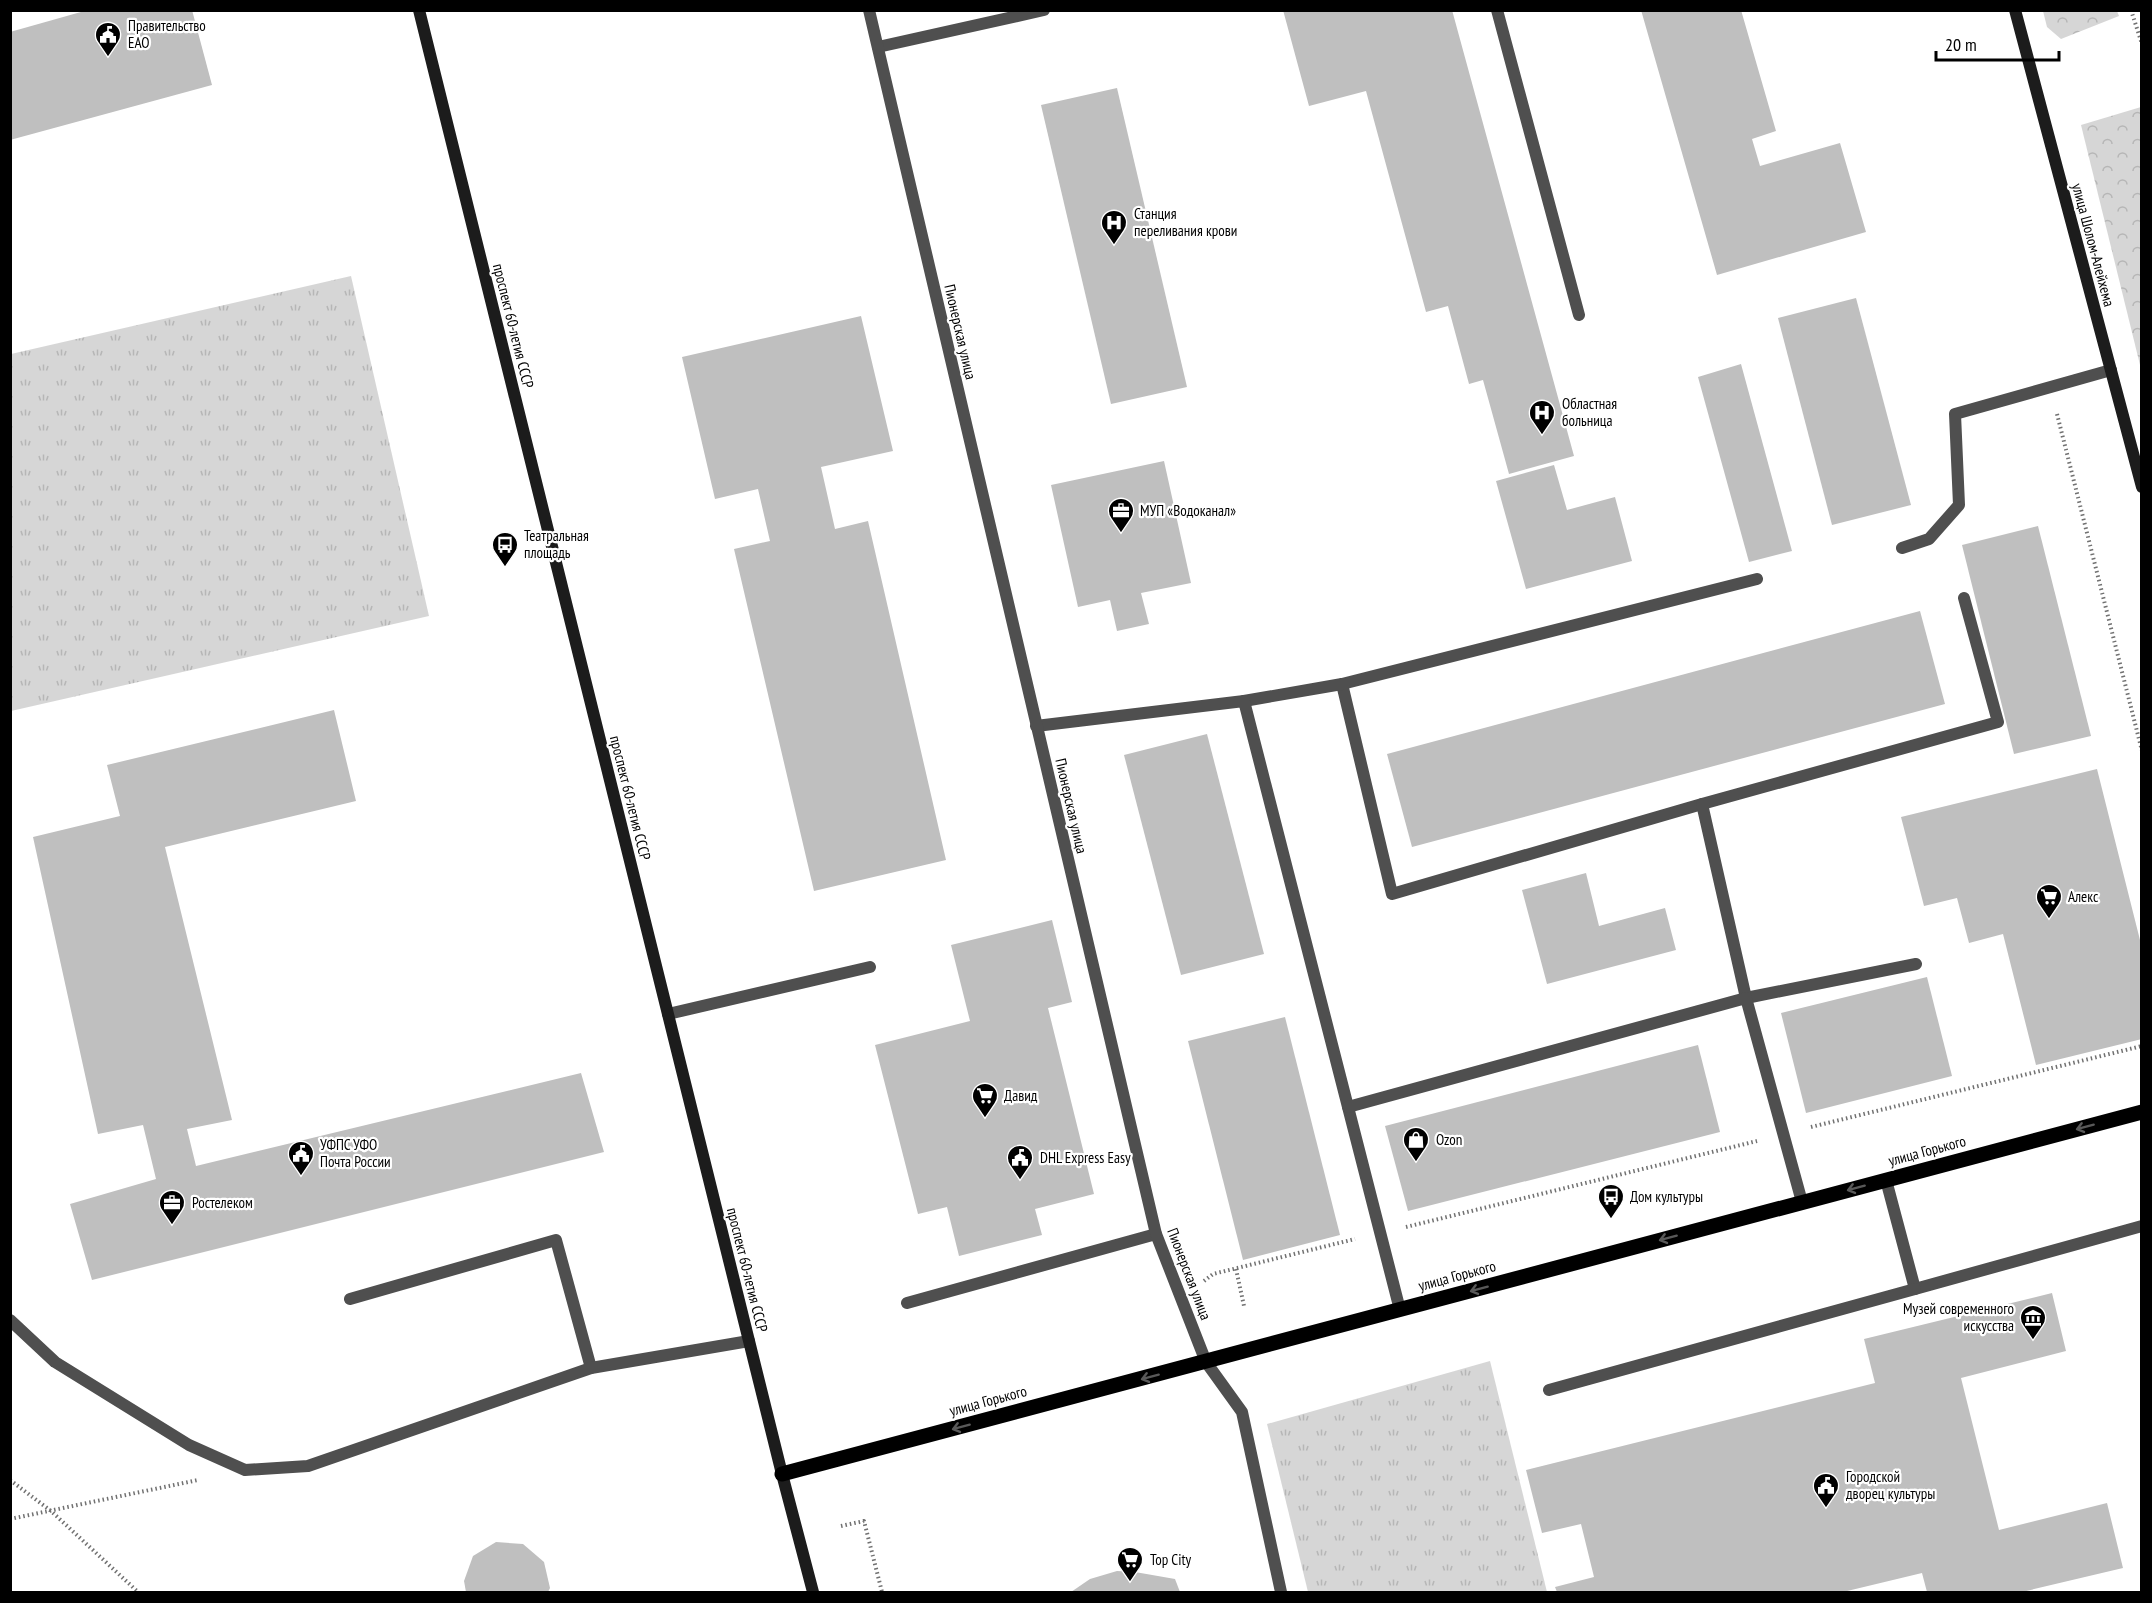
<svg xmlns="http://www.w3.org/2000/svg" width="2152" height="1603" font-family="'PT Sans Narrow',sans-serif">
<defs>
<pattern id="forest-crowns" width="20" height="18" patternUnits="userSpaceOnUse" patternTransform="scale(1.5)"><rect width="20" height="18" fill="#d6d6d6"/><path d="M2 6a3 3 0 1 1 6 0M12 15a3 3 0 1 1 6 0" fill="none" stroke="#b6b6b6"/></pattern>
<pattern id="park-tufts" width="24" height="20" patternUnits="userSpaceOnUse" patternTransform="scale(1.5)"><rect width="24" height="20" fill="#d6d6d6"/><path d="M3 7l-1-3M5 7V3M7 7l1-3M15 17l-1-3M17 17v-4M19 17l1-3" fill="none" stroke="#b6b6b6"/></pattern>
</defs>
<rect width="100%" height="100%" fill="#fff"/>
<!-- forest -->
<g fill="url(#forest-crowns)">
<path d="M2043 11H2117L2119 16 2061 39 2047 27Z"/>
<path d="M2141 107H2142L2141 369 2081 125Z"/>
</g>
<!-- park -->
<g fill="url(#park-tufts)">
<path d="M351 276 429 616 11 711V354Z"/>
<path d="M1490 1361 1547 1592H1308L1267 1424Z"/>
</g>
<!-- building -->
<g fill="#bfbfbf">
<path d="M88 10H192L212 85 10 140V32Z"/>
<path d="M1283 10H1452L1574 456 1509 474 1483 380 1469 384 1448 306 1426 312 1366 91 1309 106Z"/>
<path d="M1641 10H1741L1776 131 1752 139 1760 166 1840 143 1866 232 1717 275Z"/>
<path d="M1117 88 1187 387 1111 404 1041 105Z"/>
<path d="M1856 298 1911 505 1832 525 1778 318Z"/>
<path d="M861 316 893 451 821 467 835 529 868 521 946 860 814 891 734 549 770 541 758 489 715 499 682 357Z"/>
<path d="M1741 364 1792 551 1749 562 1698 377Z"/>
<path d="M1164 461 1191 583 1141 593 1149 624 1117 631 1110 600 1078 607 1051 485Z"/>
<path d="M1554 465 1567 510 1615 497 1632 561 1526 589 1496 481Z"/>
<path d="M2038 526 2091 736 2014 754 1962 545Z"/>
<path d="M1920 611 1945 704 1412 847 1387 754Z"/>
<path d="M334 710 356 801 165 847 232 1120 187 1129 196 1166 581 1073 604 1152 92 1280 70 1204 156 1179 143 1125 98 1134 33 837 120 816 107 765Z"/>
<path d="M1207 734 1264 954 1181 975 1124 755Z"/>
<path d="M2097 769 2142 948V1039L2036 1065 2003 934 1969 943 1957 898 1924 906 1901 817Z"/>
<path d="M1586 873 1599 926 1665 908 1676 950 1547 984 1522 890Z"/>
<path d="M1052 920 1072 1002 1048 1008 1094 1194 1035 1209 1042 1235 959 1256 947 1207 918 1214 875 1045 970 1021 951 945Z"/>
<path d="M1927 977 1952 1076 1806 1113 1781 1013Z"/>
<path d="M1285 1017 1340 1235 1243 1260 1188 1041Z"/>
<path d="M1698 1045 1720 1132 1408 1211 1385 1126Z"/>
<path d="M2052 1293 2066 1351 1961 1378 1999 1530 2107 1503 2123 1568 2022 1592H1927L1922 1573 1843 1592H1557L1555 1587 1594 1577 1581 1524 1542 1533 1526 1470 1875 1383 1864 1339Z"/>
<path d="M496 1542 523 1544 544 1562 550 1588 548 1592H466L464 1581 473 1556Z"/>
<path d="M1117 1571 1135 1572 1175 1579 1180 1592H1071L1090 1579Z"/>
</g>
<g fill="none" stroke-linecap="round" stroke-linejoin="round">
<!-- path -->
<g stroke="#717171" stroke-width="4" stroke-dasharray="1.5 3" stroke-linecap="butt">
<path d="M2131 10 2142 44"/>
<path d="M2057 414 2142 751"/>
<path d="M1811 1127 2142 1046"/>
<path d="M1406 1227 1757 1141"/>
<path d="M1236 1269 1244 1306"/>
<path d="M1204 1281 1213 1274 1355 1239"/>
<path d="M10 1480 51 1511 138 1592"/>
<path d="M10 1519 198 1480"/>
<path d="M841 1526 864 1521 882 1592"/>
</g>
<!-- lane -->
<g stroke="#4f4f4f" stroke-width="12">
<path d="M1497 10 1579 315"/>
<path d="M878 47 1044 10"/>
<path d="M1902 548 1929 539 1959 505 1955 414 2111 370"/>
<path d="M1342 684 1392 894 1702 804"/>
<path d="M1244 701 1342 684 1757 579"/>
<path d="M1036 726 1244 701 1400 1310"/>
<path d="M1916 964 1746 998 1702 804 1998 722 1964 598"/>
<path d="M668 1014 870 967"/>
<path d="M1348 1107 1746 998 1802 1202"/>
<path d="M1886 1180 1915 1289 2142 1226"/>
<path d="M350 1299 556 1240 591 1368"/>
<path d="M907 1303 1156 1234"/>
<path d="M10 1320 55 1362 189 1445 245 1470 308 1466 591 1368 749 1341"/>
<path d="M1549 1390 1915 1289"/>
</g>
<!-- street -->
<path stroke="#4f4f4f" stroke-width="12" d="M869 10 1156 1234 1206 1362 1242 1412 1281 1592"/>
<!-- secondary -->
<g stroke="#1c1c1c" stroke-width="12">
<path d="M419 10 782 1474 813 1592"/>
<path d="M2015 10 2142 487"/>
</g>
<!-- primary -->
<path stroke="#000" stroke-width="15" d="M782 1474 2142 1112"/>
</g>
<!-- one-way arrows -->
<defs><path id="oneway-shaft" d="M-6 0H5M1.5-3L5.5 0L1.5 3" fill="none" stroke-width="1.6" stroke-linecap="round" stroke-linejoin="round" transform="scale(1.5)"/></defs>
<g stroke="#595959">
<use href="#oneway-shaft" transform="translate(2085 1127) rotate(165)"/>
<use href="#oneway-shaft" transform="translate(1856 1188) rotate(165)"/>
<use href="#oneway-shaft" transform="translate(1668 1238) rotate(165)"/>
<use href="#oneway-shaft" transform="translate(1479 1289) rotate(165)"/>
<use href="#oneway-shaft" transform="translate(1150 1377) rotate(165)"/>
<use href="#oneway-shaft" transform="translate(961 1427) rotate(165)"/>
</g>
<!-- icons -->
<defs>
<symbol id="civic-pin" viewBox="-11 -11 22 30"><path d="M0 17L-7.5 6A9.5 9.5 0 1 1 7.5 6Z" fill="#000" stroke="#fff"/><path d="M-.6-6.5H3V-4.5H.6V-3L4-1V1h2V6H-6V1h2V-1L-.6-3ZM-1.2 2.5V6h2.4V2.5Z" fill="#fff"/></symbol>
<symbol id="hospital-pin" viewBox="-11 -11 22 30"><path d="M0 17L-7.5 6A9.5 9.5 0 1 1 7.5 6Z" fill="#000" stroke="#fff"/><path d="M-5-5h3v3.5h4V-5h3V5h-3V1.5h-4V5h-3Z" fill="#fff"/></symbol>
<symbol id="office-pin" viewBox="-11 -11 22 30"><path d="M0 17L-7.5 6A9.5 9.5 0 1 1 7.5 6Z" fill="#000" stroke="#fff"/><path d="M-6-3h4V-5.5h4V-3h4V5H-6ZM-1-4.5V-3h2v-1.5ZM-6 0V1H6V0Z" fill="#fff"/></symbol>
<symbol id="bus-pin" viewBox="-11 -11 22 30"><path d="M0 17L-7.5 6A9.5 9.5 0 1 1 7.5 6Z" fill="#000" stroke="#fff"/><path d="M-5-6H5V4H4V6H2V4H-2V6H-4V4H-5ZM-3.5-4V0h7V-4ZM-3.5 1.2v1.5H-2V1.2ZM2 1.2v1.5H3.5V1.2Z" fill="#fff"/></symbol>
<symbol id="supermarket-pin" viewBox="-11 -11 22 30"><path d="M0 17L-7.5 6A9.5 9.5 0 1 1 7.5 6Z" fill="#000" stroke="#fff"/><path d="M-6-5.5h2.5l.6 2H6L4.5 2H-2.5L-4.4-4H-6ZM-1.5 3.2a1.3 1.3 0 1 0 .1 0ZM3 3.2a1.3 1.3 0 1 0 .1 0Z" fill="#fff"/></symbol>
<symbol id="shop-pin" viewBox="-11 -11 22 30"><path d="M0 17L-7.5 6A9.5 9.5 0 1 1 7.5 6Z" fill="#000" stroke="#fff"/><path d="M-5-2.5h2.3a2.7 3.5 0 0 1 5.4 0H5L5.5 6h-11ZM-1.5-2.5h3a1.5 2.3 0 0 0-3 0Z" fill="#fff"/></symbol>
<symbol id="museum-pin" viewBox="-11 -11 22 30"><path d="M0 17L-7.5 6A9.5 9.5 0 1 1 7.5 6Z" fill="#000" stroke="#fff"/><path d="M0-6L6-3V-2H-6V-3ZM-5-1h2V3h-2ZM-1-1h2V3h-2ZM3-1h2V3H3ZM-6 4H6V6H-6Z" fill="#fff"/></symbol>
</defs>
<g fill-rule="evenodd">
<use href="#civic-pin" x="93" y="20" width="30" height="40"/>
<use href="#hospital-pin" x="1099" y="208" width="30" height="40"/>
<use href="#hospital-pin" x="1527" y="398" width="30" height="40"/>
<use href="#office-pin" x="1106" y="496" width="30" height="40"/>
<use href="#bus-pin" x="490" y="530" width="30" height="40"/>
<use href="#supermarket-pin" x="2034" y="882" width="30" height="40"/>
<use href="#supermarket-pin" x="970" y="1081" width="30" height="40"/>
<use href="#shop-pin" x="1401" y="1125" width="30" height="40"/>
<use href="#civic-pin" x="286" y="1139" width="30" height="40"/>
<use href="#civic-pin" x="1005" y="1143" width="30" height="40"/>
<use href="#bus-pin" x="1596" y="1182" width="30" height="40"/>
<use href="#office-pin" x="157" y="1188" width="30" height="40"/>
<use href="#museum-pin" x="2018" y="1303" width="30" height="40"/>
<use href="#civic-pin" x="1811" y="1471" width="30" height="40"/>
<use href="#supermarket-pin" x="1115" y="1545" width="30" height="40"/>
</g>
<g text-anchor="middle" stroke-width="4.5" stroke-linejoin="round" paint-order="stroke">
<!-- poi labels -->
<g font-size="15" fill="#000" stroke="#fff" text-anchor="start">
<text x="128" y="31">Правительство<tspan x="128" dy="17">ЕАО</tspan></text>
<text x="1134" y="219">Станция<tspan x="1134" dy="17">переливания крови</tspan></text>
<text x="1562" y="409">Областная<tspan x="1562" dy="17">больница</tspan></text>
<text x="1140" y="516">МУП «Водоканал»</text>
<text x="524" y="541">Театральная<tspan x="524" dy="17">площадь</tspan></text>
<text x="2068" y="902">Алекс</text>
<text x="1004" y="1101">Давид</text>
<text x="1436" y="1145">Ozon</text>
<text x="320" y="1150">УФПС УФО<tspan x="320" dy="17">Почта России</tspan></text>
<text x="1040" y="1163">DHL Express Easy</text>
<text x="1630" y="1202">Дом культуры</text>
<text x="192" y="1208">Ростелеком</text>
<text x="2014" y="1314" text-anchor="end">Музей современного<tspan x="2014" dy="17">искусства</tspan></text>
<text x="1846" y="1482">Городской<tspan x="1846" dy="17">дворец культуры</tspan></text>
<text x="1150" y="1565">Top City</text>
</g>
<!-- street labels -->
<g font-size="15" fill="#000" stroke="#fff">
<text transform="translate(2093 245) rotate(75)" y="5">улица Шолом-Алейхема</text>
<text transform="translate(513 326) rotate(76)" y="5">проспект 60-летия СССР</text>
<text transform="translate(960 332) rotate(77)" y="5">Пионерская улица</text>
<text transform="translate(630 798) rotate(76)" y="5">проспект 60-летия СССР</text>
<text transform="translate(1071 806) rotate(77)" y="5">Пионерская улица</text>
<text transform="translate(1927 1151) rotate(-15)" y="5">улица Горького</text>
<text transform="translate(747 1270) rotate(76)" y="5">проспект 60-летия СССР</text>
<text transform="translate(1189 1274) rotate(69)" y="5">Пионерская улица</text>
<text transform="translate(1457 1276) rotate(-15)" y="5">улица Горького</text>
<text transform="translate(988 1401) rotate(-15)" y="5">улица Горького</text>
</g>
</g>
<!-- border -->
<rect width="2152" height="1603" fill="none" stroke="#000000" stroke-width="24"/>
<!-- scale -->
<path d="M1936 51v9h123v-9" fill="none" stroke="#000000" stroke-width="3"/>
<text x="1945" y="51" font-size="18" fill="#000000" stroke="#ffffff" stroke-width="4.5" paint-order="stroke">20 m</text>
</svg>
